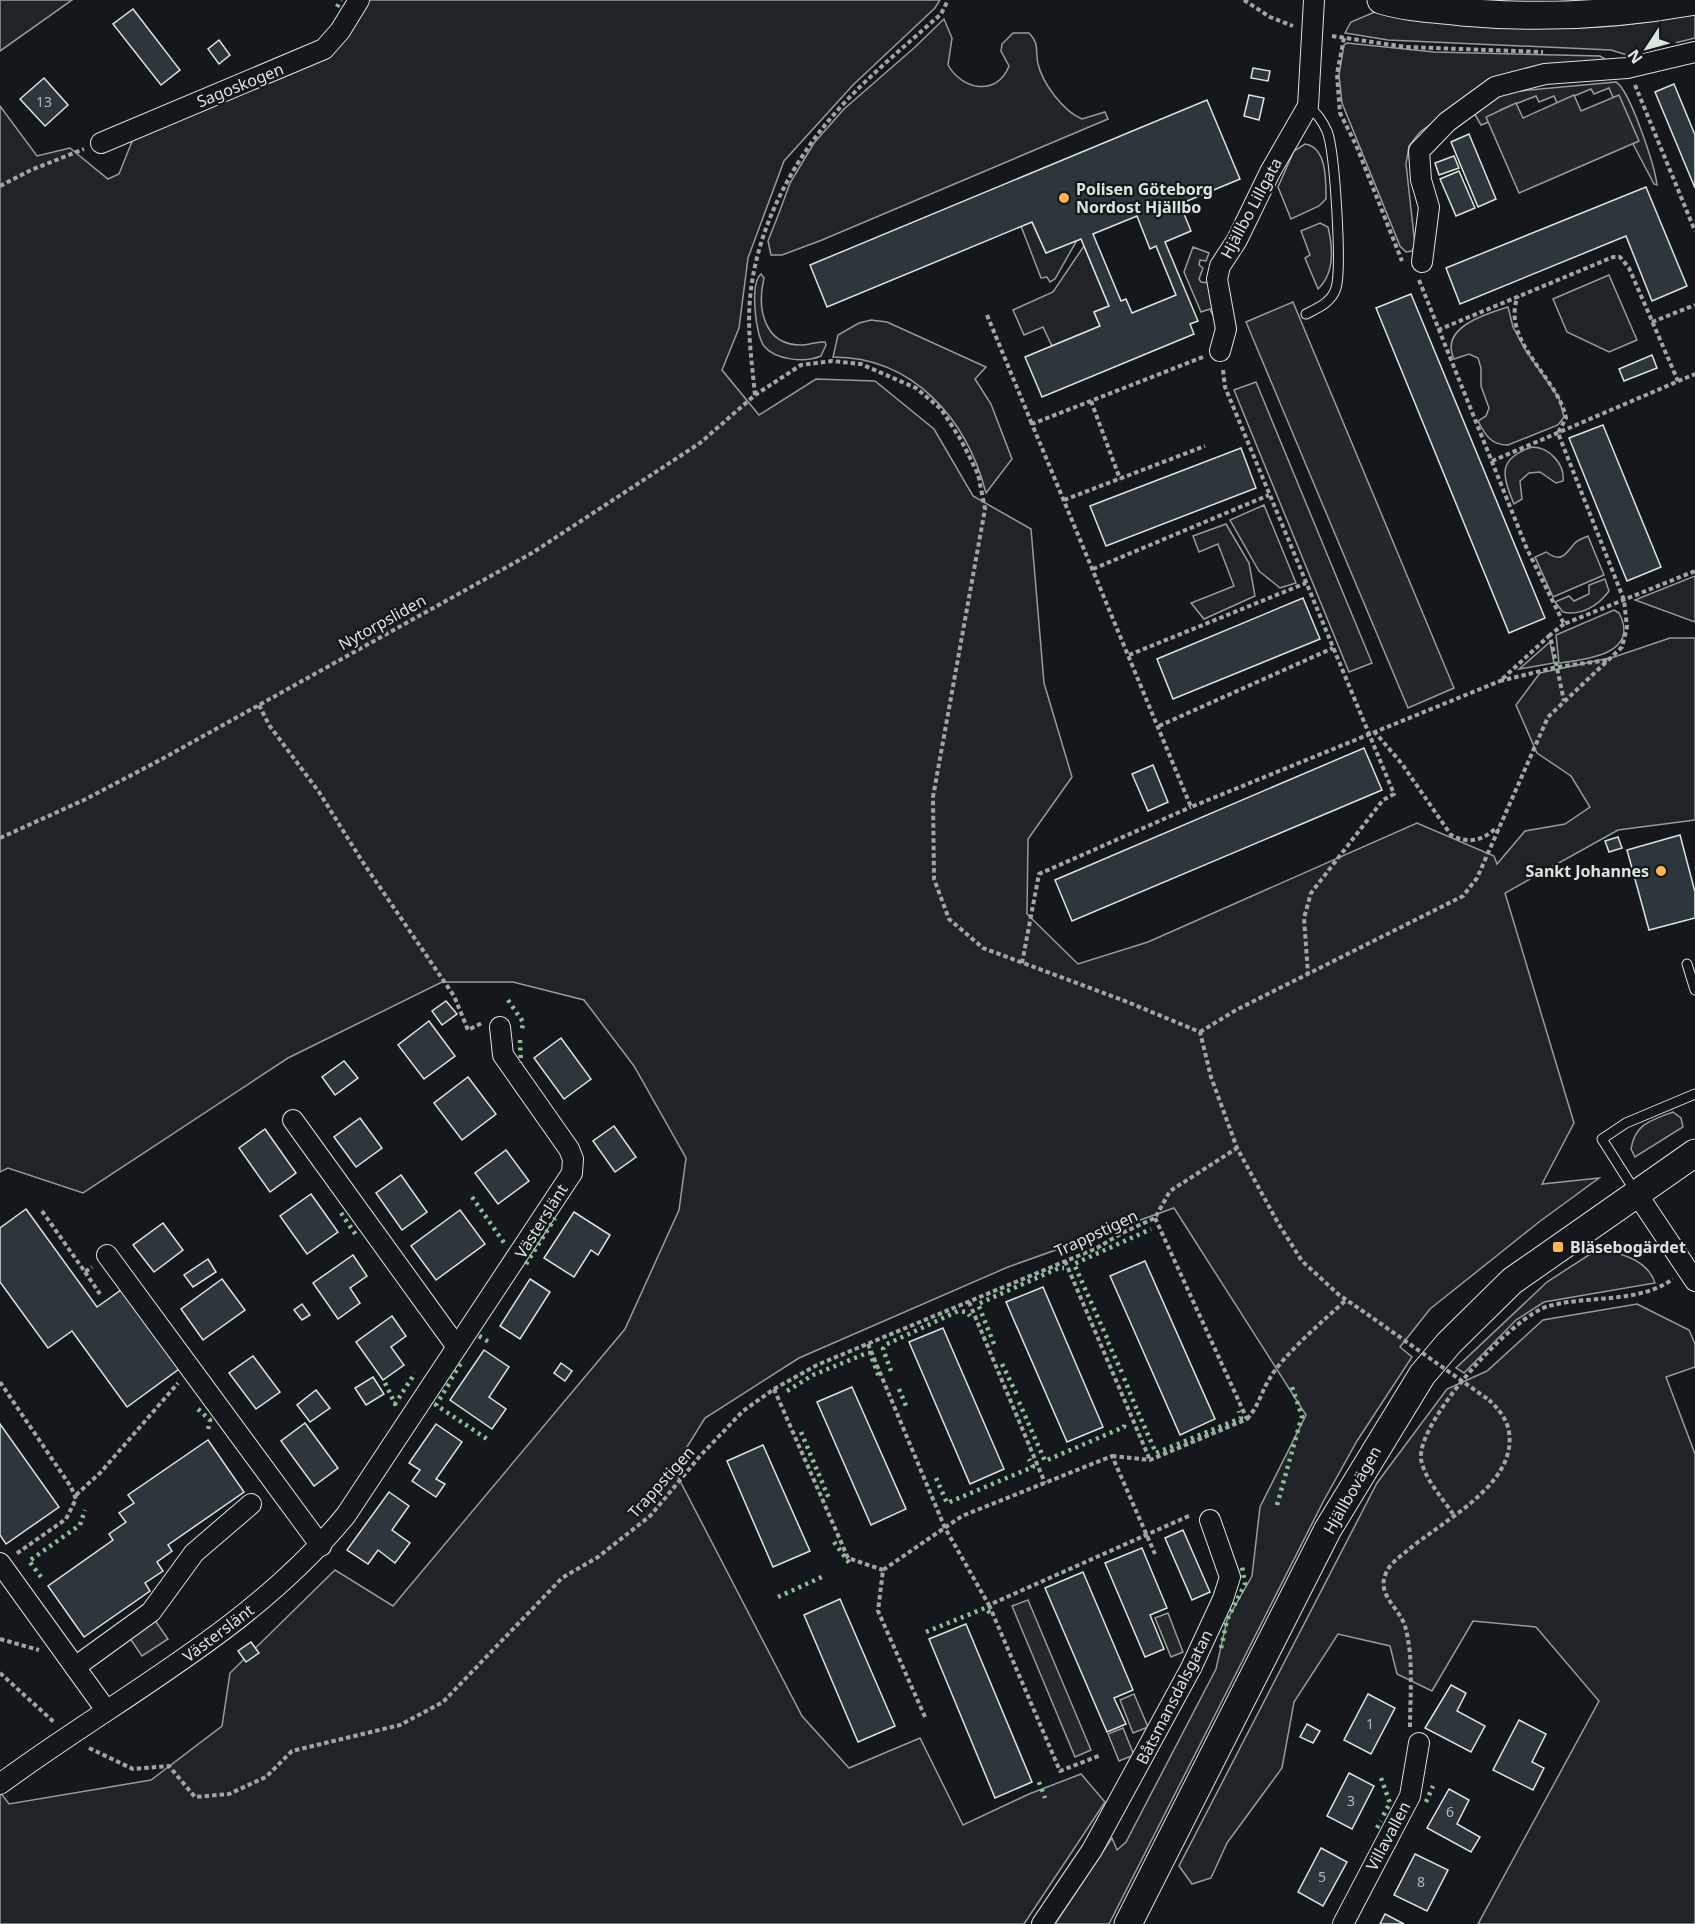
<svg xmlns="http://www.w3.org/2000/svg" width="1695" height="1924" font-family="'Noto Sans',sans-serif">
<rect width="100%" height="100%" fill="#14181c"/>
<!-- green -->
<g fill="#202428" stroke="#939e99" stroke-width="1.5">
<path d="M0 0H72L0 51Z"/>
<path d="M365 0H940L935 8 853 85 784 161 748 258 739 328 722 370 759 415 816 379 875 381 934 429 973 496 1031 529 1044 683 1072 777 1028 839 1027 914 1078 964 1148 942 1417 823 1494 856 1497 864 1525 831 1565 824 1590 807 1571 776 1537 753 1516 705 1540 673 1614 657 1670 638H1695V820L1618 830 1505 893 1574 1123 1542 1184 1599 1178 1539 1222 1430 1309 1400 1347 1412 1357 1357 1441 1323 1502 1109 1924H1055L1112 1838 1117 1850 1126 1842 1216 1669 1227 1620 1252 1576 1260 1507 1306 1415 1174 1208 1008 1267 799 1358 705 1418 685 1450 678 1477 802 1716 849 1768 920 1738 963 1825 1029 1794 1081 1774 1105 1802 1024 1924H0V1792L9 1804 151 1780 222 1726 230 1673 335 1570 393 1606 625 1329 679 1210 686 1158 634 1066 584 1000 513 982H442L288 1058 83 1193 8 1168 0 1172V106L37 156 70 148 108 179 119 174 133 139 322 58Z"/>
<path d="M1377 11C1487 27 1585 39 1695 13V38L1627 55 1611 50 1388 40 1345 33 1351 22Z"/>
<path d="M944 19 952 38 948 65C962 90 997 97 1009 66L1001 51 1002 44 1013 33H1029C1040 44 1035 51 1038 64 1043 84 1063 111 1082 119L1105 112 1108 119 822 240 782 255H771L768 241 779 213 790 183 814 143 844 109 914 48Z"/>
<path d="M1347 43 1434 52 1600 56 1605 59V61L1528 70 1496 77 1420 132 1409 146 1406 164 1415 245 1412 251 1406 252 1400 246 1342 103 1339 75 1344 45Z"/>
<path d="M1616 82C1630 90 1655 167 1657 185L1654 184 1632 142 1609 88 1594 94 1591 89 1557 103 1554 96 1539 102 1536 96 1500 110 1502 117 1481 125 1474 113 1496 97 1509 92Z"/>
<path d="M1305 144C1327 147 1326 181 1326 199L1319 206 1291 219 1278 187 1294 151Z"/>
<path d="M1032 222 1046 253 1077 240 1055 279 1050 282 1047 277 1041 278 1021 226Z"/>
<path d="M1320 223 1328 227C1333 248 1335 273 1318 289L1305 258 1310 255 1301 231Z"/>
<path d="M1084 246 1109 306 1094 312 1100 326 1052 346 1043 327 1024 335 1013 310 1053 292Z"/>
<path d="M1193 247 1209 253 1206 261 1200 260 1199 265 1203 268 1199 279 1201 282 1210 283 1217 324 1210 309 1201 312 1184 272Z"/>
<path d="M761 274 764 278C757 307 763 345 801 345 809 345 817 341 825 342L826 345 821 356C805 363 775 360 764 346 755 334 750 283 761 274Z"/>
<path d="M1609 275 1637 340 1609 352 1567 332 1553 299Z"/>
<path d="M1508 307 1513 327 1525 349 1559 398 1564 417 1558 425 1508 445C1491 445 1485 435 1478 421L1486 416 1489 408 1481 386V368L1478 358 1469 354 1454 359C1439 328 1485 314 1508 307Z"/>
<path d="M871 320 887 322 986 367 975 379 991 404 1012 459 986 493C967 420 914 357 833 357L838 335 859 323Z"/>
<path d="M1256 382 1372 663 1349 672 1234 390Z"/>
<path d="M1532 447C1549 447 1565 464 1563 481L1556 483 1540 472 1529 473 1520 481 1522 499 1514 504C1502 475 1497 459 1532 447Z"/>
<path d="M1264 505 1296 583 1280 588 1259 571 1230 520Z"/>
<path d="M1226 524 1249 563 1255 596 1204 619 1191 603 1234 586 1218 544 1199 552 1193 536Z"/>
<path d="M1588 536 1604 575 1553 597 1535 557 1546 552C1561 563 1565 555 1574 544 1577 540 1584 538 1588 536Z"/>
<path d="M1695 576V622L1635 600Z"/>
<path d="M1605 579 1609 591C1598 606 1581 616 1563 612L1555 602 1569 596 1574 601 1589 594V585Z"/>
<path d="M1614 610 1619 613C1641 654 1585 660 1559 663L1556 635Z"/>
<path d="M1550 642 1554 663 1519 669Z"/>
<path d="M1673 1112 1681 1118 1683 1127 1635 1157 1631 1149C1635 1124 1651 1120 1673 1112Z"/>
<path d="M1595 1251C1617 1250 1648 1260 1655 1283L1544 1302 1516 1320 1464 1373 1456 1368 1547 1282Z"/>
<path d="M1637 1304 1689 1330 1695 1344V1367L1666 1377 1695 1454V1924H1478L1599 1701 1536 1627 1473 1621 1432 1691 1397 1674 1390 1646 1338 1634 1294 1702 1282 1768 1227 1843 1211 1878 1192 1884 1179 1866 1377 1483 1447 1389 1487 1371 1543 1320Z"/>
</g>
<!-- parking -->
<g fill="#24282b" stroke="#939e99" stroke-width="1.5">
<path d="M1574 95 1581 111 1619 95 1639 141 1519 193 1486 117 1516 103 1523 118Z"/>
<path d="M1293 302 1454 688 1408 708 1246 322Z"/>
<path d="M1028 1600 1091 1750 1075 1757 1012 1606Z"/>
<path d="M1168 1613 1183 1652 1171 1657 1155 1618Z"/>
<path d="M154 1619 168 1639 142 1656 129 1637Z"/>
<path d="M1134 1694 1148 1727 1133 1733 1120 1700Z"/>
<path d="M1123 1728 1134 1755 1119 1761 1108 1734Z"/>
</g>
<!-- building -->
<g fill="#2c363c" stroke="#d8e6dc" stroke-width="1.5" fill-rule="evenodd">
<path d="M133 9 180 70 161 85 113 24Z"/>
<path d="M219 40 230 55 219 64 208 49Z"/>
<path d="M1253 68 1270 71 1268 81 1251 78Z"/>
<path d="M44 78 68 105 45 126 20 99Z"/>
<path d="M1674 84 1695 135V188L1655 92Z"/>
<path d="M1249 95 1264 98 1259 120 1244 116Z"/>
<path d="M1207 100 1240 179 1180 204 1191 231 1165 242 1198 321 1190 324 1194 334 1042 397 1025 357 1100 326 1094 312 1109 306 1081 239 1046 253 1032 222 827 307 810 265ZM1137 216 1150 249 1156 246 1176 295 1132 313 1126 299 1121 301 1093 234Z"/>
<path d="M1469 134 1496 199 1478 207 1451 142Z"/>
<path d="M1454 156 1459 168 1439 175 1435 163Z"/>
<path d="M1459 171 1475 208 1456 216 1440 179Z"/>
<path d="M1646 187 1687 286 1652 301 1626 236 1460 304 1446 268Z"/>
<path d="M1411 294 1545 618 1509 633 1376 308Z"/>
<path d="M1652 355 1657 368 1624 381 1619 369Z"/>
<path d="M1603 425 1661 567 1627 581 1569 438Z"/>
<path d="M1241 448 1256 488 1106 546 1090 506Z"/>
<path d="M1303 598 1320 639 1173 699 1157 659Z"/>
<path d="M1364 748 1382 790 1072 921 1055 880Z"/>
<path d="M1153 765 1168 802 1148 811 1132 774Z"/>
<path d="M1680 835 1695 892V918L1649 930 1627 850Z"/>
<path d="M1618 837 1622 848 1609 852 1605 841Z"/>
<path d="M446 1001 457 1014 442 1025 432 1011Z"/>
<path d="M429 1021 455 1056 424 1079 398 1045Z"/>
<path d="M561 1038 591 1079 564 1099 534 1058Z"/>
<path d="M344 1061 358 1078 335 1095 322 1077Z"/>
<path d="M468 1077 496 1114 462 1140 434 1103Z"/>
<path d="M360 1118 382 1148 356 1167 334 1137Z"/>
<path d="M614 1126 636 1157 615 1172 593 1141Z"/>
<path d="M265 1129 296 1173 270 1192 239 1148Z"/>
<path d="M506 1150 529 1181 498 1204 475 1173Z"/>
<path d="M401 1175 427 1212 402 1230 376 1193Z"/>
<path d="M311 1194 338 1232 307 1254 280 1216Z"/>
<path d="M26 1209 97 1307 121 1290 179 1369 127 1407 72 1331 48 1348 0 1282V1228Z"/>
<path d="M460 1210 485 1244 436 1280 411 1246Z"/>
<path d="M574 1212 610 1235 598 1255 591 1250 574 1277 544 1258Z"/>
<path d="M163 1223 183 1250 154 1272 133 1245Z"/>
<path d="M353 1255 367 1276 350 1288 360 1303 338 1319 313 1283Z"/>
<path d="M208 1259 216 1272 193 1287 184 1275Z"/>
<path d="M1145 1261 1215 1419 1180 1435 1110 1276Z"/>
<path d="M222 1279 245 1310 203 1340 181 1309Z"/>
<path d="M530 1279 550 1292 520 1339 500 1326Z"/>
<path d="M1043 1287 1103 1427 1067 1442 1006 1302Z"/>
<path d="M302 1304 310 1315 302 1320 294 1310Z"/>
<path d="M392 1316 406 1336 391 1347 404 1365 383 1380 356 1342Z"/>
<path d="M943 1328 1004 1469 970 1484 909 1342Z"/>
<path d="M484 1350 509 1367 489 1397 506 1409 492 1429 450 1400Z"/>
<path d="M253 1356 280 1392 256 1409 229 1373Z"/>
<path d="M561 1363 572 1371 565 1381 554 1373Z"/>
<path d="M373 1377 384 1394 366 1405 355 1388Z"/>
<path d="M852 1387 906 1509 871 1525 817 1402Z"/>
<path d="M316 1390 330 1408 310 1422 297 1405Z"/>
<path d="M305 1423 338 1468 314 1486 281 1441Z"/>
<path d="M0 1424 59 1507 6 1544 0 1535Z"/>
<path d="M436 1424 462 1442 436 1479 445 1484 436 1497 412 1481 420 1470 409 1463Z"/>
<path d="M208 1440 244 1492 168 1545 172 1551 157 1562 163 1571 145 1583 150 1591 84 1637 48 1586 113 1540 109 1534 126 1522 119 1513 134 1503 128 1495Z"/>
<path d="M763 1445 810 1551 773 1567 727 1461Z"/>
<path d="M389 1492 409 1506 392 1530 410 1543 395 1563 378 1550 368 1564 347 1550Z"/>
<path d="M1183 1530 1210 1592 1192 1600 1165 1538Z"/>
<path d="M1142 1548 1167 1608 1150 1615 1164 1649 1145 1657 1105 1563Z"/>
<path d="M1083 1572 1133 1690 1114 1698 1126 1724 1107 1732 1045 1588Z"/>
<path d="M840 1599 895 1726 858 1742 804 1615Z"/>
<path d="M966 1624 1032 1782 995 1798 929 1639Z"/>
<path d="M251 1642 259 1653 246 1662 238 1651Z"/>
<path d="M1451 1685 1466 1693 1457 1711 1485 1726 1471 1752 1425 1728Z"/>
<path d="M1368 1694 1395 1708 1371 1754 1344 1740Z"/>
<path d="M1519 1720 1546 1734 1532 1762 1544 1768 1533 1790 1493 1770Z"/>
<path d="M1307 1724 1320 1731 1313 1743 1300 1737Z"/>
<path d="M1349 1773 1374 1786 1352 1829 1327 1816Z"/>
<path d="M1449 1789 1469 1800 1457 1824 1480 1837 1471 1852 1427 1828Z"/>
<path d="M1321 1848 1347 1862 1323 1906 1298 1892Z"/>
<path d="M1415 1854 1448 1870 1427 1911 1394 1895Z"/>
<path d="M1385 1914 1404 1924H1380Z"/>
</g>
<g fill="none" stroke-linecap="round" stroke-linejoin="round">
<defs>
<g id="lane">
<path d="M1306 314C1318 308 1332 302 1336 288 1342 268 1335 151 1327 131 1322 120 1317 113 1308 106"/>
<path d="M1687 964 1695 990"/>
<path d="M1635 1191 1602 1139 1626 1123 1695 1094"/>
</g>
<g id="street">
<path d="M101 143 324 49 340 31 359 0"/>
<path d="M1422 262 1429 207 1421 180 1419 151 1447 122 1495 87 1545 74 1627 68 1695 52"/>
<path d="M1220 351 1226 329 1217 279 1220 266 1237 240 1270 172 1308 106 1314 0"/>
<path d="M293 1120 457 1347"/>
<path d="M1637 1194 1695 1281"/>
<path d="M107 1255 321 1546"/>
<path d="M0 1563 106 1710"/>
<path d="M75 1667 151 1612 194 1553 251 1504"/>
<path d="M0 1784C118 1697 252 1630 346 1515L572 1173 573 1159 569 1149 503 1055 500 1027"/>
<path d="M1042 1924 1092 1850 1191 1668 1223 1599 1230 1577 1210 1520"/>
<path d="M1343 1924 1410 1796 1419 1743"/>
</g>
<g id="secondary">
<path d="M1381 0C1407 8 1435 9 1462 12 1541 19 1618 15 1695 1"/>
<path d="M1128 1924 1328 1529 1422 1375 1449 1343 1512 1281 1695 1153"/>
</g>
</defs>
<!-- lane casing -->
<use href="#lane" stroke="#d8e6dc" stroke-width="11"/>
<!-- street casing -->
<use href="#street" stroke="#d8e6dc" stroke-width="22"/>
<!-- secondary casing -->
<use href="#secondary" stroke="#d8e6dc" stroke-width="29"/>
<!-- path -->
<g stroke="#9da8a2" stroke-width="4" stroke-dasharray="4.5 3" stroke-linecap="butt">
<path d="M1244 0 1270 17 1293 26"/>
<path d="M1332 36 1406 47 1543 52"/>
<path d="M1344 38 1337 74 1340 113 1356 145 1402 261"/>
<path d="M1635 85 1695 231"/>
<path d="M0 186 31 170 84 149"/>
<path d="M1419 280 1527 549 1564 624 1695 571"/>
<path d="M987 315 1032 424"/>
<path d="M1652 322 1695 305"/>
<path d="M1438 330 1613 257H1620L1629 268 1678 381"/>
<path d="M1203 357 1032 424 1191 807 1500 681"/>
<path d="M1223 370 1225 387 1394 794 1383 800 1311 893 1304 918 1308 974"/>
<path d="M755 395C752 363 747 331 750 299 755 237 786 173 825 125 858 84 902 49 941 14L948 0"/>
<path d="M1091 401 1120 479"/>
<path d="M1492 461 1695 374"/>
<path d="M1064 500 1205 446"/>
<path d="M1093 569 1269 495"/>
<path d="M1564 624 1550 635 1564 701"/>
<path d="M1550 635 1500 681 1557 667 1608 660"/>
<path d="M1129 655 1306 583"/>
<path d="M259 705 269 725 319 792 362 861 454 996 468 1030 482 1023"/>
<path d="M1159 726 1333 648"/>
<path d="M1374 731 1402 764 1451 835C1468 844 1481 841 1495 829L1499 830"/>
<path d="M0 838 86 799 162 759 532 553 700 443 755 395 801 365 832 361 861 364 916 388 941 409 961 440 978 474 985 509 933 797 934 879 949 919 983 948 1125 1001 1200 1032 1211 1077 1237 1148 1278 1223 1302 1261 1338 1294 1367 1314"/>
<path d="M1022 963 1039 874 1191 807"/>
<path d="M1200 1032 1236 1010 1463 896 1477 878 1548 717 1622 647 1627 627 1624 600 1558 433 1566 418C1558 377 1500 341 1518 296"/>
<path d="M42 1211 85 1272 92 1267"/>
<path d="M1065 1261 1150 1460"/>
<path d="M85 1272 100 1294"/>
<path d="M969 1302 1045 1483"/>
<path d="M868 1344 945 1528 989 1605 1191 1515"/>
<path d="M0 1382 71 1487 76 1499 66 1519 16 1554"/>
<path d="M774 1389 848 1558 883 1570"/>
<path d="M1247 1419C1259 1406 1261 1392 1270 1378 1283 1355 1325 1319 1346 1300"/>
<path d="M1112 1456 1150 1460 1247 1419 1155 1218"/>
<path d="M76 1495 101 1472 178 1383"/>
<path d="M1453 1514C1443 1499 1424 1478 1421 1459 1417 1421 1513 1315 1549 1306 1589 1295 1638 1304 1673 1279"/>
<path d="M989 1605 1060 1771 1101 1755"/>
<path d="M0 1639 39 1650"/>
<path d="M0 1673 55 1723"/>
<path d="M925 1717 878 1611 883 1570 962 1516 1112 1456 1155 1554"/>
<path d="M1410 1727C1410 1694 1414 1658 1405 1626 1399 1607 1376 1595 1386 1573 1390 1563 1400 1557 1408 1550 1440 1523 1502 1492 1509 1448 1512 1427 1504 1414 1489 1400"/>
<path d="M89 1748 133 1769 169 1766 195 1797 229 1794 266 1777 292 1751 400 1725 443 1702 562 1578 598 1557 650 1516 700 1456 743 1411 774 1389 817 1365 1097 1248 1122 1233 1155 1218 1170 1191 1237 1148"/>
</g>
<!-- lane -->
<use href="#lane" stroke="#14181c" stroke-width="9"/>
<!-- street -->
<use href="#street" stroke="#14181c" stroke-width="20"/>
<!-- secondary -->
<use href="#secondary" stroke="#14181c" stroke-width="27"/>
<!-- path-bridge -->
<path stroke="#9da8a2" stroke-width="4" stroke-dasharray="4.5 3" stroke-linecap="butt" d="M1367 1314 1489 1400"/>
<!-- hedge -->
<g stroke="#8ac095" stroke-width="4.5" stroke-dasharray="3 4.5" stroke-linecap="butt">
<path d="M337 7 341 0"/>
<path d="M508 1000 523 1022 522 1030"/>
<path d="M520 1040 521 1063"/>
<path d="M472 1197 505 1244"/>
<path d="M341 1213 356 1235"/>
<path d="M526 1264 555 1218"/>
<path d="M479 1336 489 1342"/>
<path d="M1107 1338 1074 1264 1151 1229"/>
<path d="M1108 1342 1123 1375"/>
<path d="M994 1344 978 1304 1059 1268H1064"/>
<path d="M1002 1364 1018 1397"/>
<path d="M891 1371 883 1349 885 1345 958 1311 967 1312 970 1316"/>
<path d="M1124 1378 1137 1410"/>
<path d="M451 1379 463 1360"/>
<path d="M385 1383 395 1404 415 1373"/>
<path d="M449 1384 436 1405 487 1439"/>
<path d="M899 1389 906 1406"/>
<path d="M787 1391 813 1375 867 1353H870L879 1377"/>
<path d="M1019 1402 1045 1461 1124 1427 1125 1421"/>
<path d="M198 1409 210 1420 208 1430"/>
<path d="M1138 1412 1156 1453 1241 1418 1239 1411"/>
<path d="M801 1432 830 1501"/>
<path d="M936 1478 947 1503 1033 1467 1029 1459"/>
<path d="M1277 1505 1302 1416 1292 1387"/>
<path d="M834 1542 850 1564"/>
<path d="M41 1577 29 1561 80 1525 85 1510"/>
<path d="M778 1597 824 1576"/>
<path d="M926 1632 985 1608 990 1613"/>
<path d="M1221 1648 1227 1620 1245 1584 1242 1566"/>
<path d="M1381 1778 1390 1803 1383 1816"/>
<path d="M1039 1782 1045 1798"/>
<path d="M1426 1802 1433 1786"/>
<path d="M1377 1828 1381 1821"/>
</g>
</g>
<!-- markers -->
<g fill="#ffb74d" stroke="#14181c" stroke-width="2">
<circle cx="1064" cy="198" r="6"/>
<circle cx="1661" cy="871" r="6"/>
<rect x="1552" y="1241" width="12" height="12" rx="3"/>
</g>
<g text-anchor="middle" stroke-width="4.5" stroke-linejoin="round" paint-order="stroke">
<!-- number labels -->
<g font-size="14" fill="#adbab4">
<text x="44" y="107">13</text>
<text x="1370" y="1729">1</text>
<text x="1351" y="1806">3</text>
<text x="1450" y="1817">6</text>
<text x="1322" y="1882">5</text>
<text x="1421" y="1887">8</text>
</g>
<!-- street labels -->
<g font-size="16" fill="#d8e6dc" stroke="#14181c">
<text transform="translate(240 85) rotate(-22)" y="6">Sagoskogen</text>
<text transform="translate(1251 208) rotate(-62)" y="6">Hjällbo Lillgata</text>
<text transform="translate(382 622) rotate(-29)" y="6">Nytorpsliden</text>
<text transform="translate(541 1221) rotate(-58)" y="6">Västerslänt</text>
<text transform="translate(1096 1233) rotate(-25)" y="6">Trappstigen</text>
<text transform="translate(661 1482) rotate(-48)" y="6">Trappstigen</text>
<text transform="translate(1352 1490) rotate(-60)" y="6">Hjällbovägen</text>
<text transform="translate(218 1633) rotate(-37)" y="6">Västerslänt</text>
<text transform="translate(1174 1697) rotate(-63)" y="6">Båtsmansdalsgatan</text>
<text transform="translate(1388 1836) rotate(-62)" y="6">Villavallen</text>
</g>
<!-- poi labels -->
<g font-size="16" font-weight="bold" fill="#d8e6dc" stroke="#14181c" text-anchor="start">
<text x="1076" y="195">Polisen Göteborg<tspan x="1076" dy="18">Nordost Hjällbo</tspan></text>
<text x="1649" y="877" text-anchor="end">Sankt Johannes</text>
<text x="1570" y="1253">Bläsebogärdet</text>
</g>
</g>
<!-- north arrow -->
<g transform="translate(1647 48) rotate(234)" stroke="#14181c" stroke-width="4.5" paint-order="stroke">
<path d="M0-4.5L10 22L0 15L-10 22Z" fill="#d8e6dc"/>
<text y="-9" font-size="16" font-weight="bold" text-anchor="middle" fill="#d8e6dc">N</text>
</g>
</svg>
